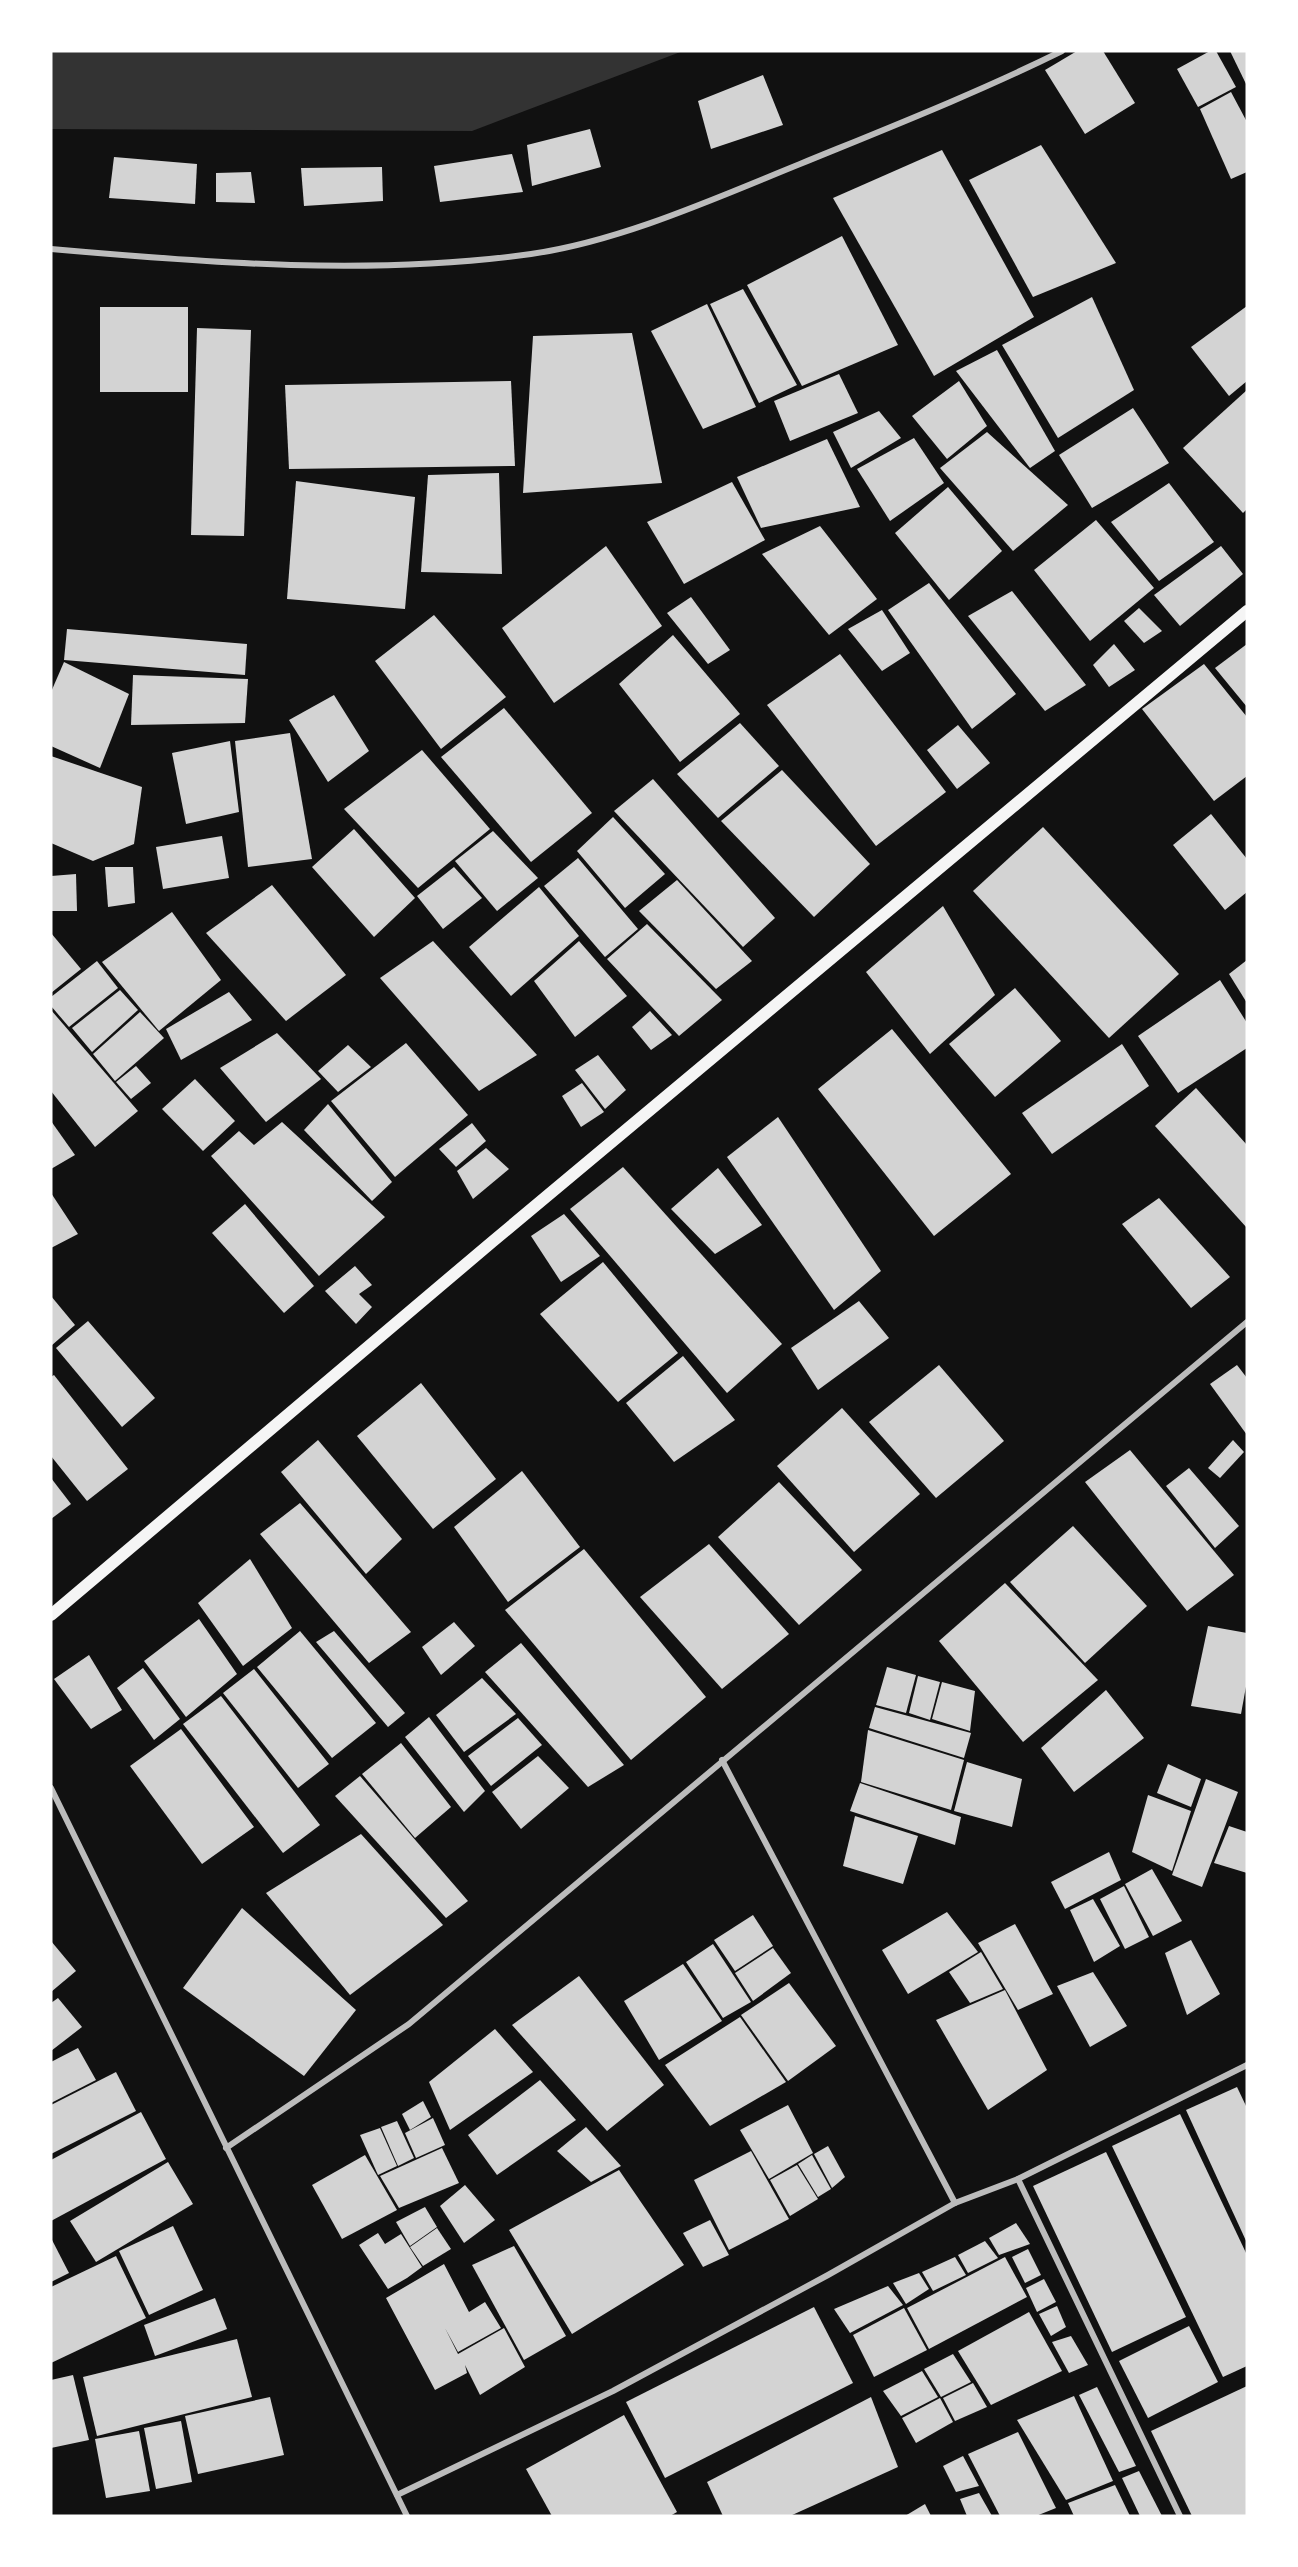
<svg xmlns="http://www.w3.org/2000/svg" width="1298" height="2567" font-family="'Alegreya Sans',sans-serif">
<rect width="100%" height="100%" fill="#111"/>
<!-- water -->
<path fill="#333" d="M51 51H683L472 131 51 129Z"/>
<!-- building -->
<g fill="#d3d3d3">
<path d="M1077 51H1103L1135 103 1085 134 1045 70Z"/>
<path d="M1210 51H1216L1236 87 1198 107 1177 69Z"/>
<path d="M1230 51H1247V86Z"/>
<path d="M763 75 783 125 711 149 698 101Z"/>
<path d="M1231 92 1247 122V172L1231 179 1200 109Z"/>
<path d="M590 129 601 167 532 186 527 145Z"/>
<path d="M1041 145 1116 263 1033 297 969 180Z"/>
<path d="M942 150 1034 317 934 376 833 198Z"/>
<path d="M512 154 523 192 440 202 434 166Z"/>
<path d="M114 157 197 164 195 204 109 198Z"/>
<path d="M382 167 383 201 304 206 301 168Z"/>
<path d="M251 172 255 203 216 202V173Z"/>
<path d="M842 236 898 345 802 386 747 285Z"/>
<path d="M743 289 797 385 759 403 710 304Z"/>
<path d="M1092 297 1134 390 1058 438 1002 345Z"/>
<path d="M707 304 756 407 703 429 651 331Z"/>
<path d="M1247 306V381L1229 396 1191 347Z"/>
<rect x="100" y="307" width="88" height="85"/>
<path d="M197 328 251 330 244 536 191 535Z"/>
<path d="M632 333 662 483 523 493 533 336Z"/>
<path d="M997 350 1055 451 1030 468 956 371Z"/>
<path d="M839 374 858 413 790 441 774 401Z"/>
<path d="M511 381 515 466 289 469 285 385Z"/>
<path d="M959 381 987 426 947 459 912 416Z"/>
<path d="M1247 390V509L1243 513 1183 448Z"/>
<path d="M1133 408 1169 463 1092 508 1059 455Z"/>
<path d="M879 411 901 438 851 468 833 432Z"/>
<path d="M987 432 1068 505 1013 551 940 468Z"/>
<path d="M914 438 944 483 890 521 857 469Z"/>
<path d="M827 439 860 507 761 528 737 477Z"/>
<path d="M499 473 502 574 421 572 428 475Z"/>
<path d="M296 481 415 497 405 609 287 599Z"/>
<path d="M732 482 765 540 684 584 647 522Z"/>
<path d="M1169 483 1214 542 1159 581 1111 522Z"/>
<path d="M948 487 1002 551 949 600 895 533Z"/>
<path d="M1096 520 1154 588 1090 641 1034 570Z"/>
<path d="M820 526 877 599 829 635 762 554Z"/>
<path d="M606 546 662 626 554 703 502 628Z"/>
<path d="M1221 546 1243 574 1180 626 1154 595Z"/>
<path d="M929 583 1016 694 972 729 888 610Z"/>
<path d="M1012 591 1086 685 1045 711 968 616Z"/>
<path d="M691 597 730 650 708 664 667 613Z"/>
<path d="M1139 608 1162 631 1144 643 1124 621Z"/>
<path d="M882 610 910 653 882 671 848 629Z"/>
<path d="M434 615 506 697 441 749 375 661Z"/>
<path d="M67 629 247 644 245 675 64 660Z"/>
<path d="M673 635 740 714 680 762 619 684Z"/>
<path d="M1114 644 1135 670 1109 687 1093 665Z"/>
<path d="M1247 644V707L1215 668Z"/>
<path d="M840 654 946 792 876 846 767 705Z"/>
<path d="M64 662 129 694 100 768 51 746V692Z"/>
<path d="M1204 664 1247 717V776L1214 801 1142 709Z"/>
<path d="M133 675 248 679 245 723 131 725Z"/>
<path d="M334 695 369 751 328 782 289 720Z"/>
<path d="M504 708 592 813 531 862 441 757Z"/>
<path d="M740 723 779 766 718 818 677 774Z"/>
<path d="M958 725 990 763 957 789 927 750Z"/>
<path d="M290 733 312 859 248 867 235 741Z"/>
<path d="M230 741 239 812 186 824 172 753Z"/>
<path d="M422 750 490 829 418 888 344 809Z"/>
<path d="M51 756 142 787 134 844 93 861 51 843Z"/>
<path d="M782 770 870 864 814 917 721 821Z"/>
<path d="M653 779 775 918 743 947 614 811Z"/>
<path d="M1211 814 1247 859V892L1225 910 1173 845Z"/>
<path d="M613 817 665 874 625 908 577 851Z"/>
<path d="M1043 827 1179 974 1109 1038 973 891Z"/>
<path d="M354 829 415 898 374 937 312 867Z"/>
<path d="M493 831 538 878 497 911 455 861Z"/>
<path d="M222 836 229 878 163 889 156 847Z"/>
<path d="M578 858 638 929 605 957 544 886Z"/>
<path d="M105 867H133L135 903 108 907Z"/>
<path d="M454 867 482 898 443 929 417 896Z"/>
<path d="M76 874 77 911H51V876Z"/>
<path d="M677 880 752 961 716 989 639 911Z"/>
<path d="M272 885 346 975 286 1021 206 933Z"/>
<path d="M539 887 579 936 511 996 469 947Z"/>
<path d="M943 906 995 995 930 1054 866 972Z"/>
<path d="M172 912 221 980 159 1031 102 962Z"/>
<path d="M647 924 722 1000 679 1036 607 959Z"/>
<path d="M51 933 81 969 51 993Z"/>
<path d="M433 941 537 1055 479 1091 380 978Z"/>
<path d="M579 941 627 996 575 1037 534 981Z"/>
<path d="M1247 960V1003L1229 974Z"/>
<path d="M97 961 118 988 69 1027 51 1006V997Z"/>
<path d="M1220 980 1247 1023V1048L1178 1093 1138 1036Z"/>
<path d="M1015 988 1061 1041 995 1097 949 1044Z"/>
<path d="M120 990 138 1010 92 1052 72 1028Z"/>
<path d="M229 992 252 1020 181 1060 166 1029Z"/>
<path d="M51 1010 138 1111 95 1147 51 1091Z"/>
<path d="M650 1011 672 1035 651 1050 632 1027Z"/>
<path d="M140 1012 164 1038 115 1081 93 1054Z"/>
<path d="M892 1029 1011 1174 934 1236 818 1089Z"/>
<path d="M277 1033 321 1079 266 1122 220 1068Z"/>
<path d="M406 1043 468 1115 395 1177 331 1101Z"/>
<path d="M1122 1044 1149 1086 1052 1154 1022 1113Z"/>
<path d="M348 1045 371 1067 338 1092 318 1071Z"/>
<path d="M598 1055 626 1090 605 1109 575 1070Z"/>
<path d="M136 1066 151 1083 131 1099 116 1082Z"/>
<path d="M195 1079 235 1121 203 1151 162 1109Z"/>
<path d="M582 1083 604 1112 581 1127 562 1096Z"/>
<path d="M1196 1088 1247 1145V1228L1155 1126Z"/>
<path d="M328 1104 392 1182 372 1201 304 1130Z"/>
<path d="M778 1117 881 1271 834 1310 727 1157Z"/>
<path d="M51 1121 75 1155 51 1169Z"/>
<path d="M282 1122 385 1217 319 1276 211 1156 239 1131 254 1145Z"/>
<path d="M472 1123 486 1141 456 1167 439 1149Z"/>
<path d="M486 1148 509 1169 473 1199 457 1171Z"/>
<path d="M623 1167 782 1344 727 1393 570 1209Z"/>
<path d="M718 1168 762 1225 715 1254 671 1209Z"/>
<path d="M51 1193 78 1234 51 1248Z"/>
<path d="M1159 1198 1230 1277 1191 1308 1122 1224Z"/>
<path d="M245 1204 314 1286 284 1313 212 1233Z"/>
<path d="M564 1214 600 1256 561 1282 531 1236Z"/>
<path d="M603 1262 678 1353 618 1402 540 1314Z"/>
<path d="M355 1266 372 1285 359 1294 372 1307 356 1324 325 1291Z"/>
<path d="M51 1296 75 1325 51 1346Z"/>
<path d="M859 1301 889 1338 818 1390 791 1348Z"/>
<path d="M88 1321 155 1398 122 1427 56 1348Z"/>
<path d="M683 1356 735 1420 674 1462 626 1403Z"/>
<path d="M939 1365 1004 1441 936 1498 869 1422Z"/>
<path d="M1237 1365 1247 1378V1435L1210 1384Z"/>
<path d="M54 1375 128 1469 87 1501 51 1456V1377Z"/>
<path d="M421 1383 496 1479 433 1529 357 1436Z"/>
<path d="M842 1408 920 1494 854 1552 777 1466Z"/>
<path d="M318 1440 402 1539 366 1574 281 1472Z"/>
<path d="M1233 1440 1244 1452 1220 1478 1208 1468Z"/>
<path d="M1130 1450 1234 1575 1187 1611 1085 1482Z"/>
<path d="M1189 1468 1239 1526 1215 1548 1166 1486Z"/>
<path d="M522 1471 580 1547 508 1602 454 1527Z"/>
<path d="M51 1478 71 1504 51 1519Z"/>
<path d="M779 1482 862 1570 799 1625 718 1537Z"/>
<path d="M300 1503 411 1632 369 1663 260 1534Z"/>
<path d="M1073 1526 1147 1606 1085 1663 1010 1582Z"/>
<path d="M709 1544 789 1634 722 1689 640 1597Z"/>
<path d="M584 1549 706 1697 631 1760 505 1610Z"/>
<path d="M250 1559 292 1628 243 1666 198 1603Z"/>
<path d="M1005 1583 1098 1680 1023 1742 939 1641Z"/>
<path d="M199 1619 237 1674 186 1717 144 1661Z"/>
<path d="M454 1622 475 1646 441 1675 422 1647Z"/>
<path d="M1208 1626 1247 1633V1681L1241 1714 1191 1706Z"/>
<path d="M300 1631 376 1723 332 1758 257 1667Z"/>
<path d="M334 1631 405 1713 388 1727 316 1642Z"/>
<path d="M521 1643 624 1765 588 1787 485 1672Z"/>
<path d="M89 1655 122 1710 91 1729 54 1679Z"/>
<path d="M887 1667 916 1675 906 1713 876 1705Z"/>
<path d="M143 1668 180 1719 154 1740 117 1688Z"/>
<path d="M254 1669 329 1764 298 1788 223 1693Z"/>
<path d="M918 1676 940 1682 930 1720 909 1713Z"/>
<path d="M482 1678 516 1714 464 1752 436 1715Z"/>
<path d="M942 1682 975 1691 970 1731 932 1719Z"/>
<path d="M1106 1690 1144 1738 1074 1792 1041 1748Z"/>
<path d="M221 1696 320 1825 283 1853 183 1724Z"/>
<path d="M875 1707 971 1733 964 1758 869 1728Z"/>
<path d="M429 1717 485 1791 464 1812 405 1737Z"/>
<path d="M518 1718 542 1745 491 1786 468 1756Z"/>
<path d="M181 1729 254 1827 202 1864 130 1766Z"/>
<path d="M868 1730 964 1760 951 1810 861 1782Z"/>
<path d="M401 1743 451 1807 415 1838 362 1774Z"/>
<path d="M538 1756 569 1788 521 1829 492 1792Z"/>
<path d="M967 1762 1022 1779 1012 1827 954 1811Z"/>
<path d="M1168 1764 1201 1779 1191 1807 1157 1793Z"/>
<path d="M360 1776 468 1901 446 1918 335 1796Z"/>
<path d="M1206 1779 1238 1792 1202 1887 1172 1875Z"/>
<path d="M860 1783 961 1817 955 1845 850 1811Z"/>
<path d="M1148 1795 1191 1811 1172 1871 1132 1852Z"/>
<path d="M855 1816 918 1836 903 1884 843 1866Z"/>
<path d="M1229 1826 1247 1832V1873L1214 1863Z"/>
<path d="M361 1834 443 1925 350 1995 266 1893Z"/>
<path d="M1109 1852 1121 1880 1065 1909 1051 1882Z"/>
<path d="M1152 1869 1182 1921 1153 1936 1125 1884Z"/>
<path d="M1124 1886 1149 1937 1125 1949 1100 1899Z"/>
<path d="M1093 1899 1120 1946 1094 1962 1070 1910Z"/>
<path d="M242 1908 356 2010 304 2076 183 1988Z"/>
<path d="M947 1912 978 1952 908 1994 882 1950Z"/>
<path d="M753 1915 773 1946 735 1971 714 1940Z"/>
<path d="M1015 1924 1053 1994 1018 2010 978 1943Z"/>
<path d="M1191 1940 1220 1994 1187 2015 1165 1953Z"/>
<path d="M51 1941 76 1971 51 1992Z"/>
<path d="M713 1944 751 2002 723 2018 686 1962Z"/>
<path d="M773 1948 791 1973 753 2001 735 1973Z"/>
<path d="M981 1952 1003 1989 970 2003 949 1972Z"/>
<path d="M683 1964 722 2021 659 2060 624 2001Z"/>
<path d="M1093 1972 1127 2026 1090 2047 1057 1986Z"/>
<path d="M579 1976 664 2085 607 2131 512 2025Z"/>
<path d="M789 1983 836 2046 788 2081 741 2015Z"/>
<path d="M1005 1990 1047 2070 988 2110 936 2020Z"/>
<path d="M58 1998 82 2027 51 2051V2003Z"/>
<path d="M740 2017 786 2082 710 2126 665 2065Z"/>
<path d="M495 2029 533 2072 450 2130 429 2082Z"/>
<path d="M78 2048 96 2080 51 2103V2062Z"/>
<path d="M116 2072 136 2111 51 2154V2105Z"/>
<path d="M540 2080 576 2120 497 2175 468 2135Z"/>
<path d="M1237 2087 1247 2108V2243L1186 2110Z"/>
<path d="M423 2101 431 2117 410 2130 402 2114Z"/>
<path d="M788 2105 813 2153 769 2179 740 2130Z"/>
<path d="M141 2112 166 2159 51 2221V2160Z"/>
<path d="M1180 2114 1247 2255V2366L1223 2377 1112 2146Z"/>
<path d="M433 2118 445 2145 416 2158 405 2133Z"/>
<path d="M397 2121 414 2158 398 2166 381 2127Z"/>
<path d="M586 2127 621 2166 591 2182 557 2151Z"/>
<path d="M380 2128 397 2166 378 2175 360 2135Z"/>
<path d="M828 2146 845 2177 832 2188 814 2154Z"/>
<path d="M442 2148 459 2183 399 2208 380 2176Z"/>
<path d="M751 2151 789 2219 729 2250 694 2180Z"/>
<path d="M1106 2152 1186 2317 1112 2352 1033 2186Z"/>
<path d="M365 2155 397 2210 342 2239 312 2185Z"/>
<path d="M812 2155 831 2189 818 2197 798 2164Z"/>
<path d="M168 2162 193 2204 96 2262 70 2221Z"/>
<path d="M797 2165 818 2199 790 2216 770 2180Z"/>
<path d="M619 2170 684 2265 572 2334 509 2230Z"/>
<path d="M465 2185 495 2220 464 2243 440 2206Z"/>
<path d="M425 2207 437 2227 410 2246 396 2222Z"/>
<path d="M710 2220 729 2255 703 2267 683 2233Z"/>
<path d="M1016 2223 1030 2244 999 2255 989 2238Z"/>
<path d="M173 2226 203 2290 149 2315 119 2251Z"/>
<path d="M437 2228 451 2249 423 2266 410 2247Z"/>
<path d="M378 2233 385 2244 401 2234 422 2267 407 2278 396 2261 407 2278 388 2289 359 2245Z"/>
<path d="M51 2238 69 2273 51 2282Z"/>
<path d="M985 2241 998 2258 968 2273 958 2255Z"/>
<path d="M514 2246 566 2336 524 2360 472 2265Z"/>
<path d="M1028 2249 1041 2275 1025 2283 1012 2257Z"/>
<path d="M116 2256 146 2318 51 2363V2287Z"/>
<path d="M955 2257 966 2275 933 2291 922 2272Z"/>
<path d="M1005 2257 1027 2297 929 2349 907 2308Z"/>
<path d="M444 2264 469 2312 485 2302 501 2328 458 2352 445 2328 458 2354 504 2328 525 2367 480 2395 465 2365 467 2373 435 2390 386 2298Z"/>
<path d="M919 2273 929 2289 906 2304 893 2283Z"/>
<path d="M1044 2279 1056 2302 1037 2312 1026 2288Z"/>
<path d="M888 2286 903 2305 850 2333 834 2309Z"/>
<path d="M215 2298 227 2329 155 2356 144 2325Z"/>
<path d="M1057 2306 1066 2327 1051 2336 1039 2314Z"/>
<path d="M814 2307 853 2383 665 2478 626 2402Z"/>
<path d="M904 2308 927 2350 874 2377 853 2335Z"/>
<path d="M1029 2312 1062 2371 991 2405 958 2351Z"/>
<path d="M1189 2326 1218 2382 1148 2418 1119 2361Z"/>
<path d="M1071 2336 1088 2365 1069 2373 1052 2342Z"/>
<path d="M237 2339 252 2397 97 2436 83 2377Z"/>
<path d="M953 2354 971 2382 941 2397 924 2369Z"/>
<path d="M922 2371 938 2397 901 2416 883 2391Z"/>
<path d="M73 2375 89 2440 51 2448V2380Z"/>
<path d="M973 2383 987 2407 955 2421 943 2398Z"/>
<path d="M1247 2386V2516H1192L1151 2431Z"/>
<path d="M1097 2387 1136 2466 1119 2472 1079 2395Z"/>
<path d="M1074 2396 1113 2481 1066 2500 1017 2420Z"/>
<path d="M270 2397 284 2455 198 2474 185 2416Z"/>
<path d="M871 2397 898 2467 790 2516H723L707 2482Z"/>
<path d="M940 2398 953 2422 916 2443 902 2418Z"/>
<path d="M624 2415 677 2512 670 2516H552L526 2469Z"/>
<path d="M181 2421 192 2482 156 2489 144 2428Z"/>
<path d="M139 2431 150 2491 106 2498 95 2439Z"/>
<path d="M1018 2432 1056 2508 1036 2516H1000L968 2454Z"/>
<path d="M963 2456 979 2486 956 2492 943 2466Z"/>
<path d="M1139 2471 1162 2516H1140L1122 2478Z"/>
<path d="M1115 2485 1130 2516H1074L1068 2503Z"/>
<path d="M979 2493 992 2516H967L960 2499Z"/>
<path d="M925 2504 931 2516H905Z"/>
</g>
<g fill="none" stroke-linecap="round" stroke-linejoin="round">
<!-- minor -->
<g stroke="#bcbcbc" stroke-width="6">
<path d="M51 249C209 263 373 276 531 254 621 241 716 198 800 164 888 128 977 93 1062 51"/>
<path d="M722 1760 955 2203"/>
<path d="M51 1788 407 2516"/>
<path d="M226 2148 409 2024 1247 1322"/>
<path d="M1018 2179 1180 2516"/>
<path d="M397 2495 613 2391 828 2275 955 2203 1018 2179 1247 2065"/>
</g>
<!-- secondary -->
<path stroke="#f5f5f5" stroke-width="12" d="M51 1615 492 1242 1247 611"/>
</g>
<!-- border -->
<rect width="1298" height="2567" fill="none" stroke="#ffffff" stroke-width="105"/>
</svg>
